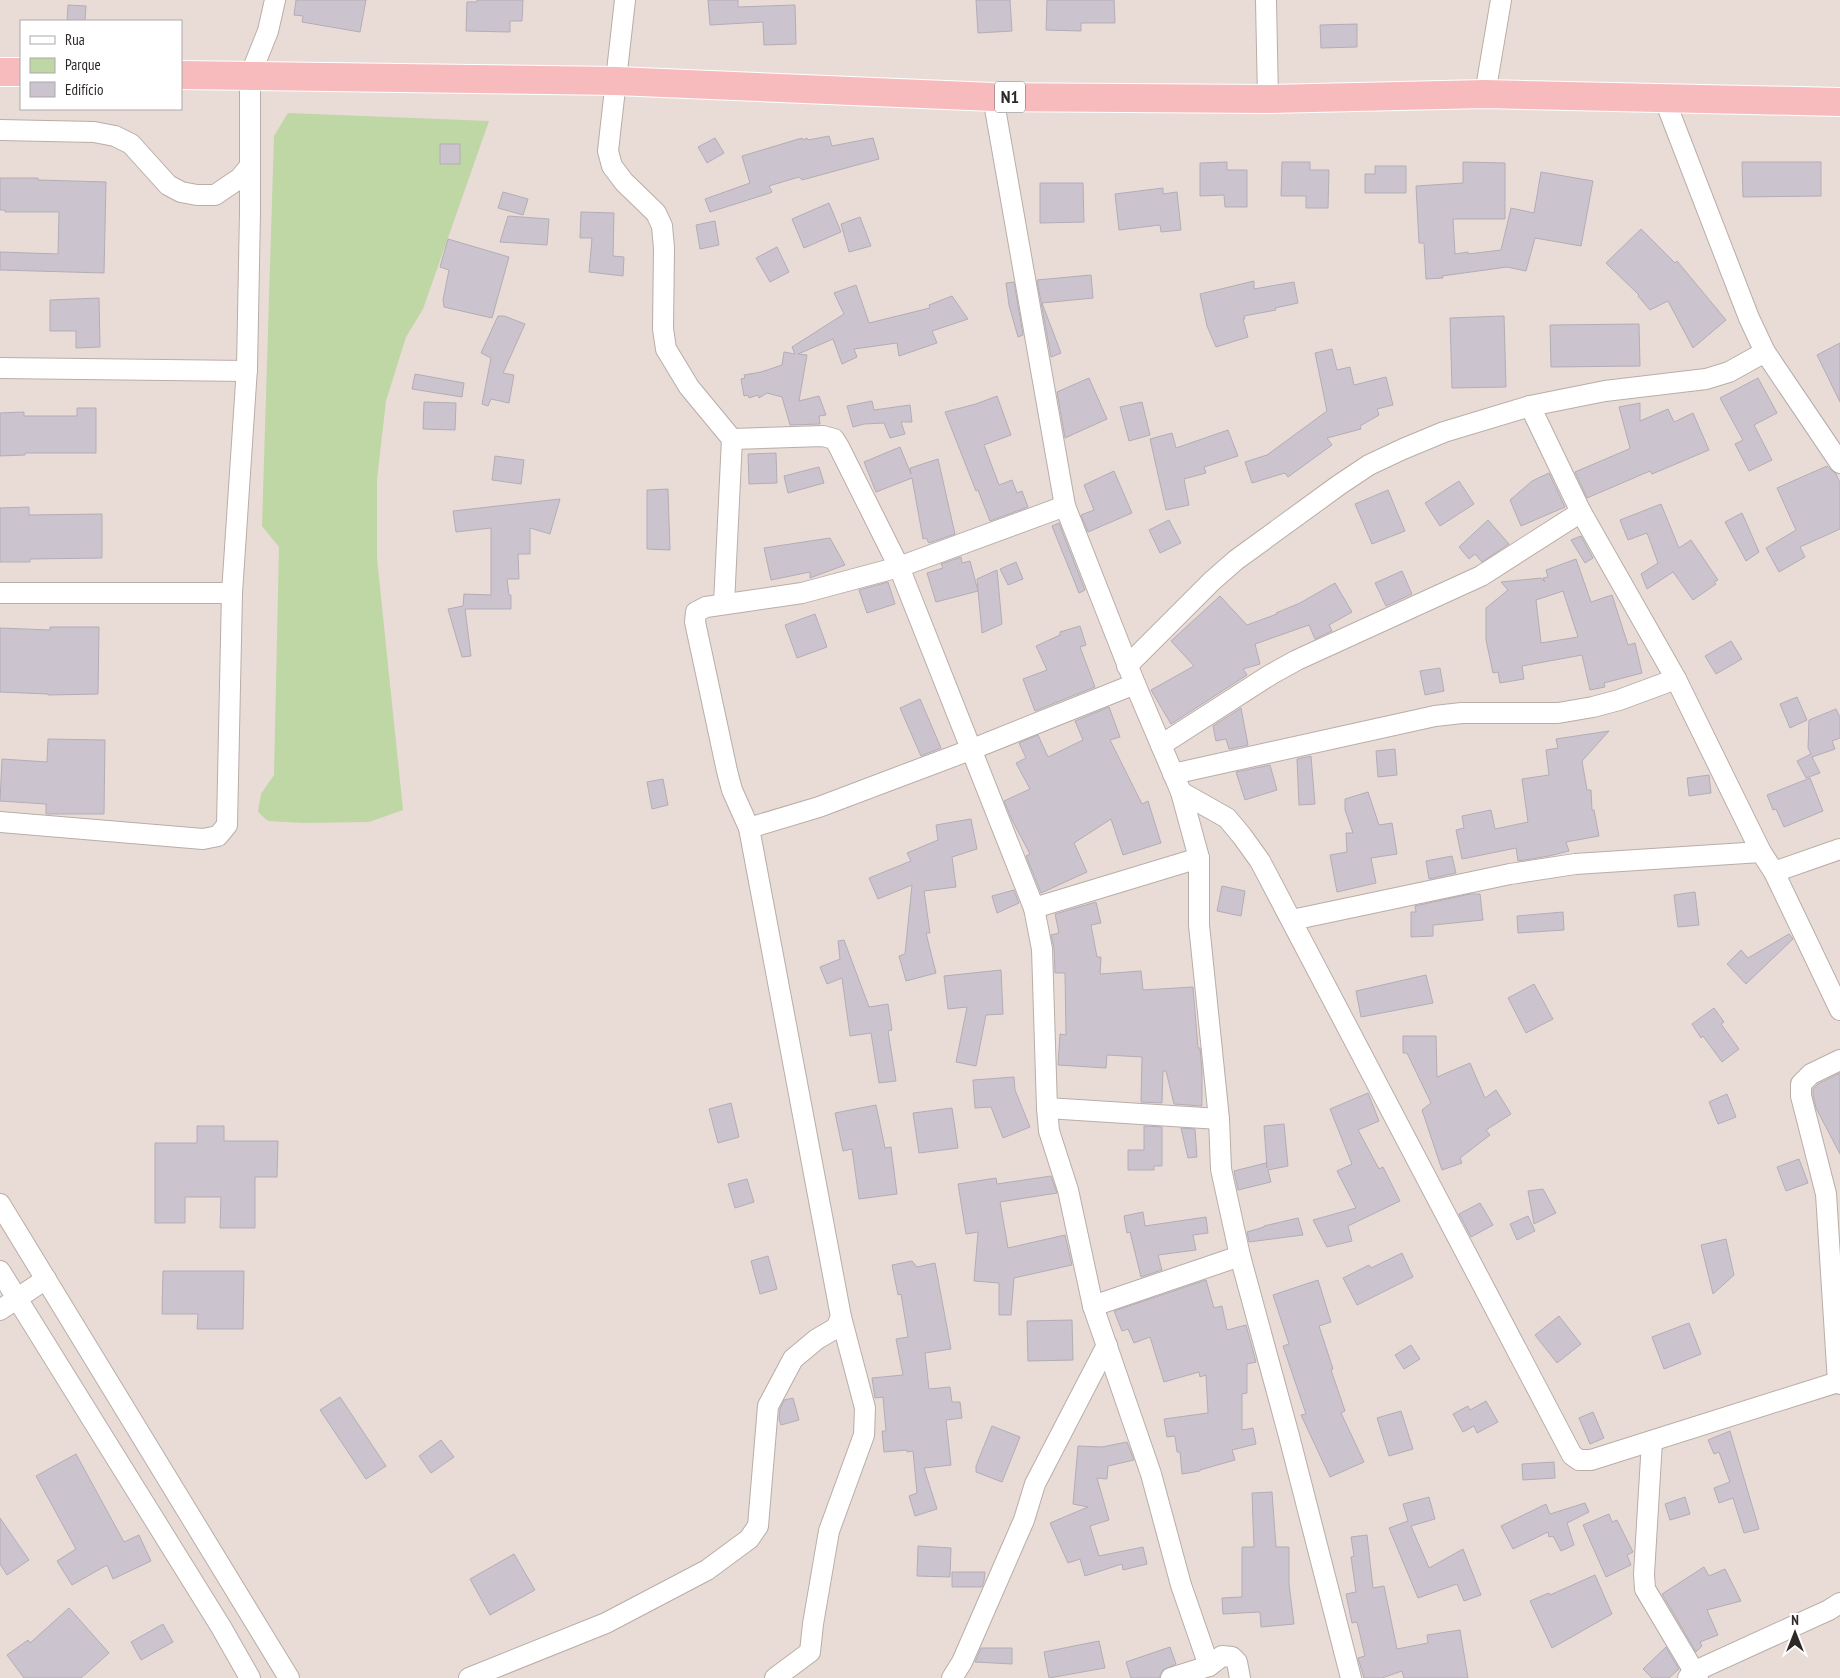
<svg xmlns="http://www.w3.org/2000/svg" width="1840" height="1678" font-family="'PT Sans Narrow',sans-serif">
<rect width="100%" height="100%" fill="#e9dcd7"/>
<!-- green -->
<path fill="#bfd6a5" d="M288 113 489 121 423 309 406 337 386 401 377 479V558L403 810 369 822 303 823 268 821 258 812 261 794 274 775 279 547 262 526 274 136Z"/>
<!-- building -->
<g fill="#cbc3cd" stroke="#b4adb6" fill-rule="evenodd">
<path d="M296 0H366L360 32 302 22 303 16 294 15Z"/>
<path d="M477 0H523L522 21H510V32L466 31 467 2H477Z"/>
<path d="M708 0H738V7L795 5 796 44 764 45 763 22 710 25Z"/>
<path d="M976 0H1010L1012 31 978 33Z"/>
<path d="M1047 0H1114L1115 23H1081V31L1046 30Z"/>
<path d="M68 5 86 6 85 21H67Z"/>
<path d="M1357 24V47L1321 48 1320 25Z"/>
<path d="M829 136 832 146 873 138 879 159 802 180 799 177 769 186 772 192 770 193 710 212 705 199 750 183 742 156 802 138 803 140 807 138 808 140Z"/>
<path d="M715 138 724 153 707 163 698 147Z"/>
<rect x="440" y="144" width="20" height="20"/>
<path d="M1227 162V170H1247V207H1225L1224 195 1200 196V163Z"/>
<path d="M1282 162H1310V170H1329L1328 208H1306V196H1281Z"/>
<path d="M1463 162 1505 163V219H1453L1455 254 1468 252V254L1501 250 1511 208 1534 213 1541 172 1593 181 1581 246 1535 238 1526 271 1507 267 1442 276 1443 278 1426 279 1424 243H1419L1416 186 1463 183Z"/>
<path d="M1742 162H1821V196L1743 197Z"/>
<path d="M1375 166H1406V193H1365V174H1375Z"/>
<path d="M0 178H38V180L106 182 104 273 0 270V252L58 254 59 212H5V210H0Z"/>
<path d="M1040 183H1083L1084 222 1040 223Z"/>
<path d="M1163 188V194L1177 192 1181 230 1161 232 1160 225 1119 230 1115 194Z"/>
<path d="M503 192 528 199 523 215 498 208Z"/>
<path d="M829 203 841 232 804 248 792 219Z"/>
<path d="M581 212 614 213 613 256 624 257 623 276 589 272 592 238H580Z"/>
<path d="M508 216 549 219 547 245 500 242Z"/>
<path d="M860 217 871 246 849 252 841 224Z"/>
<path d="M715 221 719 245 700 249 696 225Z"/>
<path d="M1641 229 1675 263 1677 261 1726 320 1693 348 1668 301 1650 310 1638 296 1639 295 1606 263Z"/>
<path d="M448 239 509 257 492 318 444 307 443 300 449 270 440 267Z"/>
<path d="M777 247 789 272 770 282 756 258Z"/>
<path d="M1091 275 1093 298 1042 303 1061 353 1051 357 1037 280Z"/>
<path d="M1254 281V289L1294 282 1298 303 1275 308 1276 310 1244 316 1245 319H1243L1248 337 1216 347 1207 326 1200 294Z"/>
<path d="M1014 282 1023 335 1018 337 1009 305 1006 283Z"/>
<path d="M856 285 869 323 930 308 929 305 952 296 968 319 932 331 937 343 899 356 897 343 854 349 857 357 842 364 833 339 798 354 807 355 799 401 819 396 826 415 819 416 820 424 790 425 782 397 767 393 759 398 758 395 749 398 748 395 744 396 741 379 745 378 744 375 761 372 782 365 784 352 795 354 792 347 844 314 834 293Z"/>
<path d="M99 298 100 347 76 348V331H50V300Z"/>
<path d="M498 316H504L525 324 503 373 514 375 509 403 491 399 488 406 482 404 491 358 481 353Z"/>
<path d="M1504 316 1506 387 1452 388 1450 318Z"/>
<path d="M1639 324 1640 366 1551 367 1550 325Z"/>
<path d="M1840 343V402L1817 355Z"/>
<path d="M1332 349 1337 370 1350 367 1354 385 1386 377 1393 405 1377 409 1379 415 1360 426 1361 429 1327 438 1332 445 1288 477 1285 473 1252 483 1245 462 1267 455 1327 411 1315 353Z"/>
<path d="M415 374 464 383 462 397 412 389Z"/>
<path d="M1089 378 1107 419 1065 438 1057 392Z"/>
<path d="M1758 378 1777 413 1754 425 1772 460 1749 471 1735 444 1743 440 1720 398Z"/>
<path d="M997 396 1011 435 984 445 999 485 1012 480 1017 493 1022 491 1028 507 990 521 978 490 976 491 945 412 976 404Z"/>
<path d="M872 401 874 410 910 405 912 422H901L905 434 890 438 884 423 864 424 853 427 847 406Z"/>
<path d="M424 402 456 403 455 430 423 429Z"/>
<path d="M1142 402 1150 435 1129 441 1120 407Z"/>
<path d="M1640 403V421L1668 409 1674 422 1693 413 1709 450 1652 474 1650 471 1587 498 1575 472 1629 449 1630 448 1619 407Z"/>
<path d="M77 408H96V453H25V455L0 456V413L24 412V416H77Z"/>
<path d="M1228 430 1238 456 1204 467 1206 473 1184 479 1189 505 1166 510 1150 439 1172 433 1176 448Z"/>
<path d="M900 447 911 474 910 468 938 459 955 534 929 543 926 538 923 539 912 478 876 492 864 462Z"/>
<path d="M776 453 777 483 749 484 748 454Z"/>
<path d="M495 456 524 460 521 484 492 480Z"/>
<path d="M1827 466 1836 474 1840 483V529L1800 547 1805 557 1779 572 1766 548 1796 530 1777 488Z"/>
<path d="M819 467 824 483 788 493 784 476Z"/>
<path d="M1114 471 1132 513 1088 532 1081 515 1094 510 1084 485Z"/>
<path d="M1549 473 1565 507 1521 526 1510 500 1532 481Z"/>
<path d="M1459 481 1474 504 1440 526 1425 503Z"/>
<path d="M668 489 670 550 647 549V490Z"/>
<path d="M1388 490 1405 531 1372 544 1355 504Z"/>
<path d="M560 499 550 534 530 528V554H518L519 579H507L509 595H511V609H465L471 656 462 657 448 609 463 606 464 594 491 595V528L456 532 453 511Z"/>
<path d="M1661 504 1679 548 1691 540 1718 580 1714 582 1716 584 1693 600 1673 572 1647 589 1641 574 1658 563 1647 533 1628 540 1620 520Z"/>
<path d="M29 507V515L102 514V558L30 559V562H0V508Z"/>
<path d="M1742 513 1759 552 1746 561 1725 522Z"/>
<path d="M1169 520 1181 543 1160 553 1149 530Z"/>
<path d="M1488 520 1509 544 1482 562 1475 554 1469 559 1459 547Z"/>
<path d="M1059 523 1085 590 1079 593 1052 526Z"/>
<path d="M1581 536 1593 558 1585 563 1571 540Z"/>
<path d="M830 538 845 565 810 578V572L771 580 764 548Z"/>
<path d="M961 557 962 563 970 561 978 591 936 602 927 573 943 568 941 564Z"/>
<path d="M1576 559 1591 602 1612 595 1628 645 1635 643 1642 673 1604 683 1605 687 1590 690 1582 655 1522 666 1524 679 1500 683 1498 672 1493 673 1486 640V608L1508 590 1501 582 1541 578 1545 582 1543 578 1548 577 1546 570ZM1563 591 1578 637 1541 643 1536 600Z"/>
<path d="M1016 562 1023 579 1008 585 1000 569Z"/>
<path d="M997 570 1002 624 982 633 977 579Z"/>
<path d="M1402 571 1412 594 1386 606 1375 583Z"/>
<path d="M888 582 895 604 867 613 859 590Z"/>
<path d="M1335 583 1352 612 1329 625 1332 631 1315 639 1309 625 1255 644 1260 664 1243 669 1247 675 1171 724 1151 690 1194 666 1171 641 1220 596 1247 625 1277 614 1276 613 1300 603Z"/>
<path d="M815 614 827 647 797 658 785 625Z"/>
<path d="M1080 626 1086 645 1080 647 1095 687 1035 711 1023 679 1047 670 1036 646 1060 635V632Z"/>
<path d="M50 627H99L98 694 48 695V694L0 692V628L50 630Z"/>
<path d="M1731 641 1742 659 1716 674 1705 656Z"/>
<path d="M1440 668 1444 691 1425 695 1420 671Z"/>
<path d="M1797 697 1807 720 1790 728 1780 704Z"/>
<path d="M920 699 941 748 921 756 900 708Z"/>
<path d="M1109 707 1120 737 1110 740 1142 804 1148 801 1161 843 1123 855 1111 819 1074 843 1087 872 1041 893 1026 856 1030 854 1013 822 1004 801 1030 789 1016 763 1026 758 1019 743 1038 735 1048 757 1083 740 1075 721Z"/>
<path d="M1241 708 1248 745 1229 749 1226 739 1216 741 1213 726Z"/>
<path d="M1836 709 1840 717V738L1832 741 1835 749 1812 757 1820 773 1806 778 1797 761 1811 754 1808 748 1809 720Z"/>
<path d="M1609 731 1582 761 1587 790H1591L1592 810H1594L1599 836 1566 842 1569 851 1549 856 1518 861 1516 848 1462 859 1456 830 1464 828 1462 816 1491 810 1495 829 1528 822 1522 779 1549 775 1546 750 1558 748 1556 739Z"/>
<path d="M48 739 105 740 104 814H46V804L0 801 2 759 47 762Z"/>
<path d="M1395 749 1397 775 1378 777 1376 751Z"/>
<path d="M1311 756 1315 804 1299 805 1297 759Z"/>
<path d="M1270 765 1277 790 1245 800 1236 772Z"/>
<path d="M1709 775 1711 793 1689 796 1687 778Z"/>
<path d="M1810 778 1823 811 1784 827 1776 809 1773 810 1767 795Z"/>
<path d="M663 779 668 805 652 809 647 782Z"/>
<path d="M1368 792 1379 825 1392 823 1397 854 1371 858 1376 883 1337 892 1330 855 1347 852 1346 833H1353L1345 810V799Z"/>
<path d="M971 819 977 849 952 857 956 887 924 891 930 933H926L936 973 906 981 899 956 905 954 912 885 878 899 869 878 911 861 907 853 938 840 936 825Z"/>
<path d="M1452 856 1456 873 1429 879 1426 861Z"/>
<path d="M1222 886 1245 891 1241 916 1217 911Z"/>
<path d="M1014 890 1019 903 997 913 992 896Z"/>
<path d="M1695 892 1699 925 1678 927 1674 895Z"/>
<path d="M1470 894H1480L1483 920 1433 925V936L1411 937V912H1416L1415 906Z"/>
<path d="M1096 902 1101 923 1091 925 1097 957H1101L1100 974 1141 971 1143 990 1193 987 1198 1048H1200L1202 1071V1106L1174 1104 1166 1071H1163L1162 1103 1141 1102 1142 1057 1107 1055 1106 1068 1058 1065 1060 1034 1066 1035 1065 973H1055L1054 948 1051 935 1059 933 1055 914Z"/>
<path d="M1563 912 1564 930 1518 933 1517 916Z"/>
<path d="M1789 934 1793 939 1746 984 1727 964 1741 950 1748 958Z"/>
<path d="M844 940 869 1007 888 1004 892 1030 888 1031 896 1081 879 1083 871 1033 850 1036 842 978 827 984 820 967 840 959 838 941Z"/>
<path d="M1001 970 1003 1014 986 1015 976 1066 956 1062 967 1007 948 1009 944 976Z"/>
<path d="M1426 975 1433 1003 1361 1017 1356 991Z"/>
<path d="M1534 984 1553 1019 1526 1033 1508 998Z"/>
<path d="M1714 1008 1724 1022 1721 1024 1739 1049 1722 1062 1703 1036 1701 1038 1692 1024Z"/>
<path d="M1403 1036H1436L1437 1077 1470 1063 1485 1098 1496 1090 1511 1114 1486 1130 1490 1135 1460 1158 1462 1163 1442 1170 1422 1110 1431 1103 1407 1053H1403Z"/>
<path d="M1840 1073V1154L1816 1108 1813 1095V1089L1818 1084Z"/>
<path d="M1014 1077 1015 1090 1030 1127 1003 1138 991 1107 975 1108 973 1080Z"/>
<path d="M1368 1093 1379 1121 1358 1130 1379 1169 1383 1167 1400 1201 1348 1226 1352 1241 1327 1247 1313 1220 1356 1208 1337 1171 1352 1164 1330 1109Z"/>
<path d="M1727 1094 1736 1117 1718 1124 1709 1102Z"/>
<path d="M731 1103 739 1137 718 1143 709 1109Z"/>
<path d="M876 1105 885 1148 891 1147 897 1194 859 1199 852 1149 843 1151 835 1113Z"/>
<path d="M952 1108 958 1148 919 1153 913 1113Z"/>
<path d="M1284 1124 1288 1166 1268 1170 1271 1182 1238 1190 1234 1171 1266 1163 1267 1168 1264 1126Z"/>
<path d="M197 1126H224V1141H278L277 1177H255V1228H220L221 1197H185V1223H155V1143H197Z"/>
<path d="M1144 1126 1162 1127V1166H1154V1170H1128V1150H1144Z"/>
<path d="M1181 1128 1195 1129 1197 1157 1188 1158Z"/>
<path d="M1799 1159 1808 1183 1786 1191 1777 1167Z"/>
<path d="M1051 1176 1057 1193 1000 1202 1008 1248 1065 1235 1072 1265 1014 1278 1011 1315H999V1283L974 1281 978 1232 966 1234 958 1184 996 1178 997 1184Z"/>
<path d="M747 1179 754 1202 735 1208 728 1184Z"/>
<path d="M1543 1189 1556 1213 1534 1224 1528 1191Z"/>
<path d="M1480 1203 1493 1225 1471 1237 1459 1214Z"/>
<path d="M1143 1212 1145 1226 1206 1217 1208 1233 1193 1235 1196 1250 1158 1255 1162 1270 1141 1277 1130 1232 1127 1233 1124 1216Z"/>
<path d="M1528 1216 1535 1231 1517 1240 1510 1224Z"/>
<path d="M1298 1218 1303 1235 1249 1242 1247 1232 1264 1227V1226Z"/>
<path d="M1726 1239 1734 1275 1713 1294 1701 1245Z"/>
<path d="M1402 1253 1413 1277 1357 1305 1343 1278 1369 1265 1371 1268Z"/>
<path d="M768 1256 777 1289 760 1294 751 1261Z"/>
<path d="M912 1261 917 1267 935 1263 951 1349 925 1353 929 1389 950 1387 952 1402H960L962 1418 946 1420 951 1465 924 1468 937 1509 915 1516 909 1496 917 1493 913 1451 907 1452V1450L884 1452 882 1431H886L883 1397 875 1398 872 1378 903 1375 896 1339 908 1337 901 1294 898 1295 892 1265Z"/>
<path d="M163 1271H244L243 1329H197L198 1314H162Z"/>
<path d="M1206 1280 1214 1308 1222 1306 1227 1330 1246 1325 1256 1362 1247 1364V1393L1242 1394V1430L1253 1428 1256 1444 1232 1450 1235 1460 1200 1470V1471L1182 1474 1180 1452H1177L1175 1436 1167 1437 1164 1419 1208 1413 1206 1375 1200 1377 1199 1372 1164 1382 1150 1337 1134 1343 1128 1329 1122 1331 1114 1311Z"/>
<path d="M1318 1280 1331 1322 1319 1326 1333 1369 1331 1370 1345 1411 1341 1413 1364 1462 1330 1477 1301 1415 1306 1414 1283 1346 1289 1344 1273 1295Z"/>
<path d="M1559 1316 1581 1344 1557 1363 1535 1335Z"/>
<path d="M1072 1320 1073 1360 1028 1361 1027 1321Z"/>
<path d="M1689 1323 1701 1354 1664 1369 1652 1337Z"/>
<path d="M1411 1345 1420 1359 1404 1369 1395 1355Z"/>
<path d="M340 1397 386 1466 366 1479 320 1410Z"/>
<path d="M793 1398 799 1420 781 1425 779 1419 780 1409 784 1400Z"/>
<path d="M1486 1401 1498 1422 1477 1433 1474 1426 1463 1432 1453 1414 1468 1406 1470 1410Z"/>
<path d="M1401 1411 1413 1449 1389 1456 1377 1418Z"/>
<path d="M1593 1412 1604 1438 1590 1444 1579 1418Z"/>
<path d="M992 1426 1020 1437 1002 1482 976 1472V1466Z"/>
<path d="M1730 1431 1759 1529 1744 1533 1733 1498 1719 1503 1714 1488 1730 1482 1719 1452 1714 1454 1708 1440Z"/>
<path d="M441 1440 454 1457 431 1473 419 1456Z"/>
<path d="M1127 1442 1134 1460 1108 1466 1107 1479 1097 1478 1109 1520 1090 1526 1099 1556 1143 1547 1147 1564 1123 1570 1122 1564 1085 1576 1080 1559 1068 1563 1050 1523 1088 1507 1073 1504 1078 1446 1102 1447Z"/>
<path d="M76 1454 124 1542 139 1535 151 1561 113 1579 107 1565 72 1585 57 1561 76 1549 36 1476Z"/>
<path d="M1554 1462 1555 1478 1523 1480 1522 1464Z"/>
<path d="M1272 1492 1276 1547H1289V1584L1294 1624 1261 1627 1260 1612 1223 1614 1222 1598 1242 1597V1547H1254L1252 1493Z"/>
<path d="M1429 1497 1435 1519 1411 1526 1429 1568 1463 1549 1481 1595 1464 1601 1457 1584 1418 1598 1389 1528 1408 1521 1403 1504Z"/>
<path d="M1685 1497 1690 1514 1670 1520 1665 1504Z"/>
<path d="M1585 1503 1589 1512 1567 1523 1574 1545 1561 1551 1553 1536 1549 1537 1548 1532 1513 1549 1501 1526 1546 1504 1550 1514Z"/>
<path d="M1609 1514 1612 1522 1617 1520 1633 1552 1627 1555 1631 1565 1606 1577 1583 1525Z"/>
<path d="M0 1518 29 1560 7 1575 0 1564Z"/>
<path d="M1367 1535 1373 1588 1384 1586 1397 1649 1428 1643 1427 1635 1460 1630 1468 1678H1404L1402 1671 1382 1678H1364L1358 1658 1365 1656 1357 1622 1352 1623 1346 1594 1356 1592 1351 1557 1354 1556 1351 1537Z"/>
<path d="M918 1546 951 1548 950 1577 917 1576Z"/>
<path d="M514 1554 535 1590 490 1615 470 1579Z"/>
<path d="M1704 1567 1709 1576 1725 1569 1741 1601 1707 1610 1718 1635 1700 1642 1702 1646 1696 1652 1662 1594Z"/>
<path d="M952 1572H985L984 1581 982 1587H952Z"/>
<path d="M1595 1575 1612 1614 1552 1648 1530 1601 1549 1593 1550 1595Z"/>
<path d="M69 1608 109 1653 81 1678H24L7 1655 28 1640 30 1643Z"/>
<path d="M163 1624 173 1642 141 1660 131 1642Z"/>
<path d="M1099 1641 1105 1668 1049 1678 1044 1652Z"/>
<path d="M1170 1647 1176 1664 1163 1670 1159 1678H1131L1126 1662Z"/>
<path d="M1666 1647 1679 1669 1669 1678H1652L1643 1669Z"/>
<path d="M981 1648H1012V1664L975 1662Z"/>
</g>
<g fill="none" stroke-linecap="round" stroke-linejoin="round">
<defs>
<g id="minor">
<path d="M625 0 608 151 612 166 624 182 656 213 662 226 664 248 663 329 666 349 689 387 732 439 724 604"/>
<path d="M1266 0 1268 99"/>
<path d="M1485 94 1501 0"/>
<path d="M993 97 1065 506 1135 684 1181 792 1199 858V925L1219 1119 1221 1169 1240 1256 1289 1436 1351 1678"/>
<path d="M1664 98 1749 318 1765 352 1840 463"/>
<path d="M0 130 94 132 115 136 131 144 168 185 181 192 197 195H215L240 178 250 166"/>
<path d="M0 368 247 371"/>
<path d="M1530 406 1581 512 1676 679 1761 852 1774 872 1840 1010"/>
<path d="M732 439 823 436 834 439 839 447 899 567 1034 908 1042 949 1047 1108 1049 1131 1068 1190 1093 1306 1151 1474 1181 1585 1209 1666"/>
<path d="M0 593H232"/>
<path d="M1127 666 1212 581 1236 560 1339 485 1369 465 1403 449 1444 432 1530 406 1605 391 1706 379 1729 372 1765 352"/>
<path d="M1161 745 1270 675 1297 660 1481 576 1581 512"/>
<path d="M1173 774 1435 716 1462 713H1558L1593 707 1619 700 1676 679"/>
<path d="M1181 792 1227 818 1242 836 1260 861 1572 1455 1579 1460H1591L1838 1382"/>
<path d="M0 822 203 839 218 836 227 825 232 593 247 368 250 212V76L268 31 275 0"/>
<path d="M749 828 819 807 970 750 1135 684"/>
<path d="M1774 872 1840 849"/>
<path d="M1034 908 1199 858"/>
<path d="M1292 920 1510 874 1575 864 1761 852"/>
<path d="M1840 1060 1811 1074 1801 1084V1096L1826 1194 1838 1382 1840 1384"/>
<path d="M1047 1108 1219 1119"/>
<path d="M0 1204 289 1678"/>
<path d="M0 1271 221 1627 250 1678"/>
<path d="M1093 1306 1240 1256"/>
<path d="M0 1310 46 1279"/>
<path d="M1652 1441 1644 1574 1645 1589 1698 1678"/>
<path d="M469 1678 606 1623 707 1570 749 1539 758 1526 768 1406 793 1359 817 1339 836 1328 841 1317"/>
<path d="M775 1678 810 1652 813 1624 829 1531 864 1435 865 1408 841 1317 749 828 732 790 727 771 695 622 696 612 706 607 802 593 899 567 1065 506"/>
<path d="M952 1678 962 1662 1024 1520 1035 1484 1107 1345"/>
<path d="M1171 1678 1209 1666 1222 1656 1232 1657 1237 1662 1240 1678"/>
<path d="M1688 1678 1693 1672 1829 1610 1840 1603"/>
</g>
<g id="highway">
<path d="M0 72H21"/>
<path d="M181 75 616 81 993 97 1268 99 1485 94 1840 102"/>
</g>
</defs>
<!-- minor casing -->
<use href="#minor" stroke="#b9ada8" stroke-width="22"/>
<!-- highway casing -->
<use href="#highway" stroke="#fff" stroke-width="30"/>
<!-- minor -->
<use href="#minor" stroke="#fff" stroke-width="20"/>
<!-- highway -->
<use href="#highway" stroke="#f7bbbd" stroke-width="28"/>
</g>
<g text-anchor="middle" stroke-width="4" stroke-linejoin="round" paint-order="stroke">
<!-- shield labels -->
<rect fill="#fff" stroke="#6d6968" stroke-width="1" x="995" y="81.5" width="30" height="31" rx="4"/>
<g font-size="18" font-weight="bold" fill="#2e2927">
<text x="1010" y="103">N1</text>
</g>
</g>
<!-- legend -->
<rect x="20" y="20" width="162" height="90" fill="#ffffff" stroke="#aba9a9"/>
<rect x="30" y="36" width="25" height="8" fill="#ffffff" stroke="#aba9a9"/>
<text x="65" y="45" font-size="15" fill="#2e2927">Rua</text>
<rect x="30" y="58" width="25" height="15" fill="#bfd6a5" stroke="#aba9a9"/>
<text x="65" y="70" font-size="15" fill="#2e2927">Parque</text>
<rect x="30" y="82" width="25" height="15" fill="#cbc3cd" stroke="#aba9a9"/>
<text x="65" y="95" font-size="15" fill="#2e2927">Edifício</text>
<!-- north arrow -->
<g transform="translate(1795 1633)" stroke="#ffffff" stroke-width="4" paint-order="stroke">
<path d="M0-4L9 19L0 12L-9 19Z" fill="#2e2927"/>
<text y="-8" font-size="14" font-weight="bold" text-anchor="middle" fill="#2e2927">N</text>
</g>
</svg>
